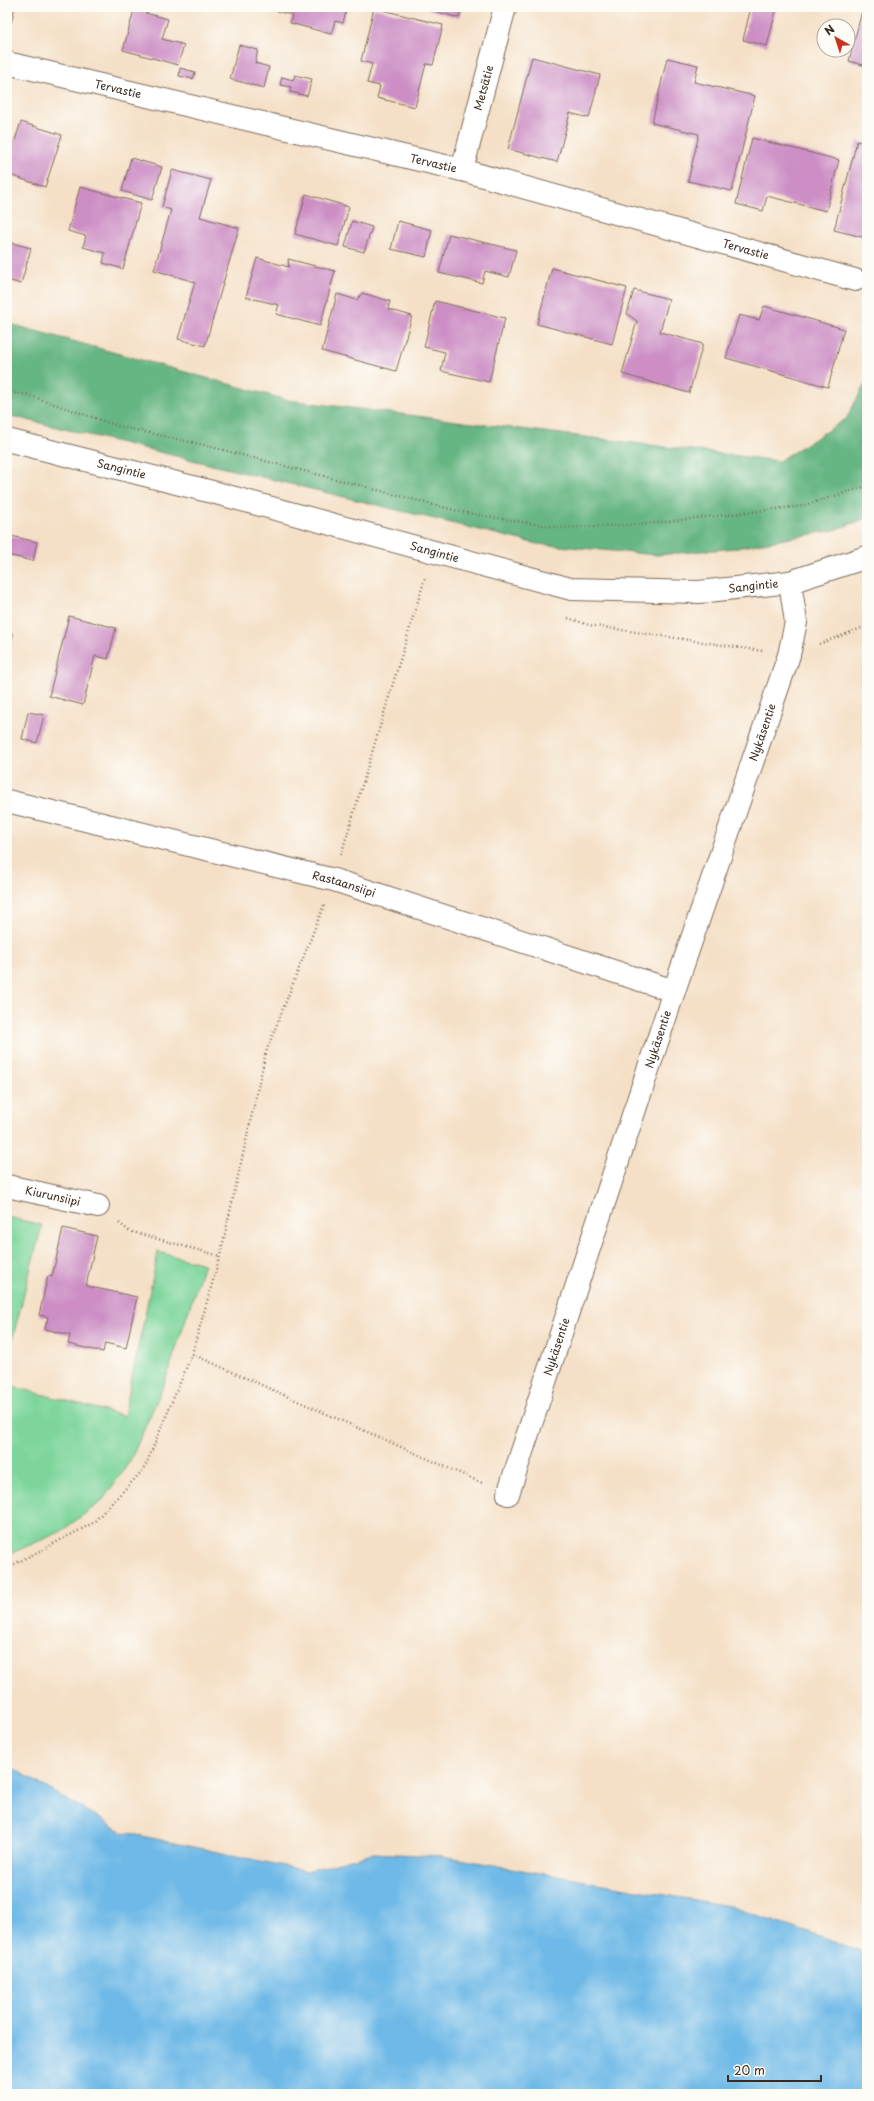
<svg xmlns="http://www.w3.org/2000/svg" width="874" height="2101" font-family="'Playpen Sans',sans-serif">
<rect width="100%" height="100%" fill="#fdfcf7"/>
<filter id="ink" filterUnits="userSpaceOnUse"><feTurbulence type="fractalNoise" baseFrequency=".025" numOctaves="2"/><feDisplacementMap in="SourceGraphic" scale="8" xChannelSelector="R" yChannelSelector="G"/><feConvolveMatrix kernelMatrix="1 2 1 2 8 2 1 2 1" color-interpolation-filters="sRGB"/></filter>
<filter id="wash" filterUnits="userSpaceOnUse"><feTurbulence type="fractalNoise" baseFrequency=".012" numOctaves="4" result="noise"/><feDisplacementMap in="SourceGraphic" scale="16" xChannelSelector="R" yChannelSelector="G"/><feGaussianBlur stdDeviation="0.9" result="paint"/><feColorMatrix in="noise" values="0 0 0 0 0 0 0 0 0 0 0 0 0 0 0 0 0 1.4 0 .05"/><feComposite in="paint" operator="in"/></filter>
<g filter="url(#wash)">
<rect width="100%" height="100%" fill="#f5e0c7"/>
<!-- green -->
<g fill="#7dd59b" stroke="#5c805c">
<path d="M7 1217 42 1225 7 1360Z"/>
<path d="M158 1252 204 1264 165 1382 130 1461 102 1501 60 1532 7 1555V1385L124 1416Z"/>
</g>
<!-- forest -->
<path fill="#66b683" stroke="#507050" d="M7 323 287 400 779 461 846 419 867 380V518L834 530 736 548 657 555 537 544 7 415Z"/>
<!-- water -->
<path fill="#6eb9e7" stroke="#547282" d="M7 1765 123 1832 307 1871 373 1853 442 1856 729 1906 867 1953V2094H7Z"/>
<g id="blocks">
<!-- building -->
<g fill="#cc8ec5">
<path d="M7 7H15L11 23 7 22Z"/>
<path d="M277 7H347L343 23 335 21 331 34 290 23 292 15 276 11Z"/>
<path d="M420 7H462L459 18Z"/>
<path d="M751 7H777L767 46 743 40Z"/>
<path d="M374 8 443 25 433 65 426 64 415 107 377 98 380 86 367 83 372 64 361 61Z"/>
<path d="M134 10 168 19 162 39 184 45 178 65 123 50Z"/>
<path d="M862 11 867 12V66L849 61Z"/>
<path d="M239 45 258 50 255 63 269 67 264 88 230 79Z"/>
<path d="M532 57 600 75 589 118 570 113 557 162 508 149Z"/>
<path d="M667 58 698 65 694 82 755 96 732 191 688 181 699 134 652 123Z"/>
<path d="M180 68 195 72 193 79 179 76Z"/>
<path d="M295 75 312 79 307 96 290 92 291 87 280 85 282 77 293 80Z"/>
<path d="M21 122 62 135 45 187 7 174V164Z"/>
<path d="M752 138 839 160 826 211 767 196 763 211 736 204Z"/>
<path d="M857 141 867 144V238L834 230Z"/>
<path d="M131 158 162 167 152 200 122 191Z"/>
<path d="M172 170 211 180 200 217 239 228 205 346 178 339 195 282 154 270 171 210 162 207Z"/>
<path d="M80 187 141 203 123 269 103 263 105 253 83 247 86 236 68 231Z"/>
<path d="M306 194 349 207 338 246 295 234Z"/>
<path d="M352 221 372 227 364 252 345 247Z"/>
<path d="M398 221 432 230 426 257 391 249Z"/>
<path d="M449 234 516 250 509 277 485 271 482 283 439 273Z"/>
<path d="M11 243 31 248 21 284 7 280V258Z"/>
<path d="M257 258 289 267 288 259 335 271 320 326 276 314 279 305 246 297Z"/>
<path d="M552 268 627 288 612 344 537 324Z"/>
<path d="M634 290 669 299 660 332 703 344 689 393 622 374 637 321 627 314Z"/>
<path d="M362 293 390 301 388 309 412 316 396 371 322 351 337 294 357 300Z"/>
<path d="M435 301 505 318 489 382 441 371 445 352 424 347Z"/>
<path d="M764 306 844 329 828 387 726 358 739 315 759 320Z"/>
<path d="M7 535 37 542 33 561 7 555Z"/>
<path d="M69 616 116 628 108 659 95 656 83 705 49 696Z"/>
<path d="M7 633 13 634 8 657H7Z"/>
<path d="M28 712 44 715 37 743 22 739Z"/>
<path d="M63 1228 97 1236 86 1286 137 1297 126 1348 105 1343 103 1352 68 1344 70 1335 45 1329 48 1317 39 1315 48 1276 52 1277Z"/>
</g>
</g>
</g>
<g filter="url(#ink)">
<use href="#blocks" fill-opacity="0" stroke="#7c6a59" stroke-width="1"/>
<g fill="none" stroke-linecap="round" stroke-linejoin="round">
<defs>
<g id="minor">
<path id="s1" d="M7 63 462 170 855 280"/>
<path id="s2" d="M462 170 505 7"/>
<path id="s3" d="M7 440 220 494 571 589 699 592 790 582 867 557"/>
<path id="s4" d="M7 801 334 880 674 991"/>
<path id="s5" d="M7 1186 98 1206"/>
<path id="s6" d="M508 1494 674 991 789 655 796 622 790 582"/>
</g>
</defs>
<!-- minor casing -->
<use href="#minor" stroke="#7c6a59" stroke-width="24"/>
<!-- path -->
<g stroke="#7c6a59" stroke-width="2.5" stroke-dasharray="1 3" stroke-linecap="butt">
<path d="M7 392 28 395 118 426 204 445 466 513 561 528 646 524 802 506 867 486"/>
<path d="M568 618 589 625 762 651"/>
<path d="M819 644 867 626"/>
<path d="M341 855 425 578"/>
<path d="M119 1223 129 1231 220 1256"/>
<path d="M192 1354 482 1483"/>
<path d="M7 1568 93 1523 144 1469 192 1354 220 1256 266 1052 324 905"/>
</g>
<!-- minor -->
<use href="#minor" stroke="#fff" stroke-width="22"/>
</g>
</g>
<g text-anchor="middle" stroke-width="4" stroke-linejoin="round" paint-order="stroke">
<!-- street labels -->
<g font-size="11" fill="#3b2a1e" stroke="#fdfcf7">
<text dy="4" stroke="none"><textPath href="#s2" startOffset="85">Metsätie</textPath></text>
<text dy="4" stroke="none"><textPath href="#s1" startOffset="114">Tervastie</textPath></text>
<text dy="4" stroke="none"><textPath href="#s1" startOffset="438">Tervastie</textPath></text>
<text dy="4" stroke="none"><textPath href="#s1" startOffset="762">Tervastie</textPath></text>
<text dy="4" stroke="none"><textPath href="#s3" startOffset="118">Sangintie</textPath></text>
<text dy="4" stroke="none"><textPath href="#s3" startOffset="442">Sangintie</textPath></text>
<text dy="4" stroke="none"><textPath href="#s3" startOffset="766">Sangintie</textPath></text>
<text dy="4" stroke="none"><textPath href="#s6" startOffset="803">Nykäsentie</textPath></text>
<text dy="4" stroke="none"><textPath href="#s4" startOffset="347">Rastaansiipi</textPath></text>
<text dy="4" stroke="none"><textPath href="#s6" startOffset="479">Nykäsentie</textPath></text>
<text dy="4" stroke="none"><textPath href="#s5" startOffset="47">Kiurunsiipi</textPath></text>
<text dy="4" stroke="none"><textPath href="#s6" startOffset="155">Nykäsentie</textPath></text>
</g>
</g>
<!-- margin -->
<rect width="874" height="2101" fill="none" stroke="#fdfcf7" stroke-width="24"/>
<!-- north arrow -->
<g transform="translate(836 38) rotate(321)"><circle r="19" fill="#fdfcf7" stroke="#afa8a0"/>
<path d="M0-3L7 15L0 10L-7 15Z" fill="#c8321e"/>
<text y="-6" font-size="11" font-weight="bold" text-anchor="middle" fill="#3b2a1e">N</text>
</g>
<!-- scale -->
<path d="M728 2075v6h93v-6" fill="none" stroke="#3b2a1e" stroke-width="2"/>
<text x="734" y="2075" font-size="12" fill="#3b2a1e" stroke="#fdfcf7" stroke-width="3" paint-order="stroke">20 m</text>
</svg>
